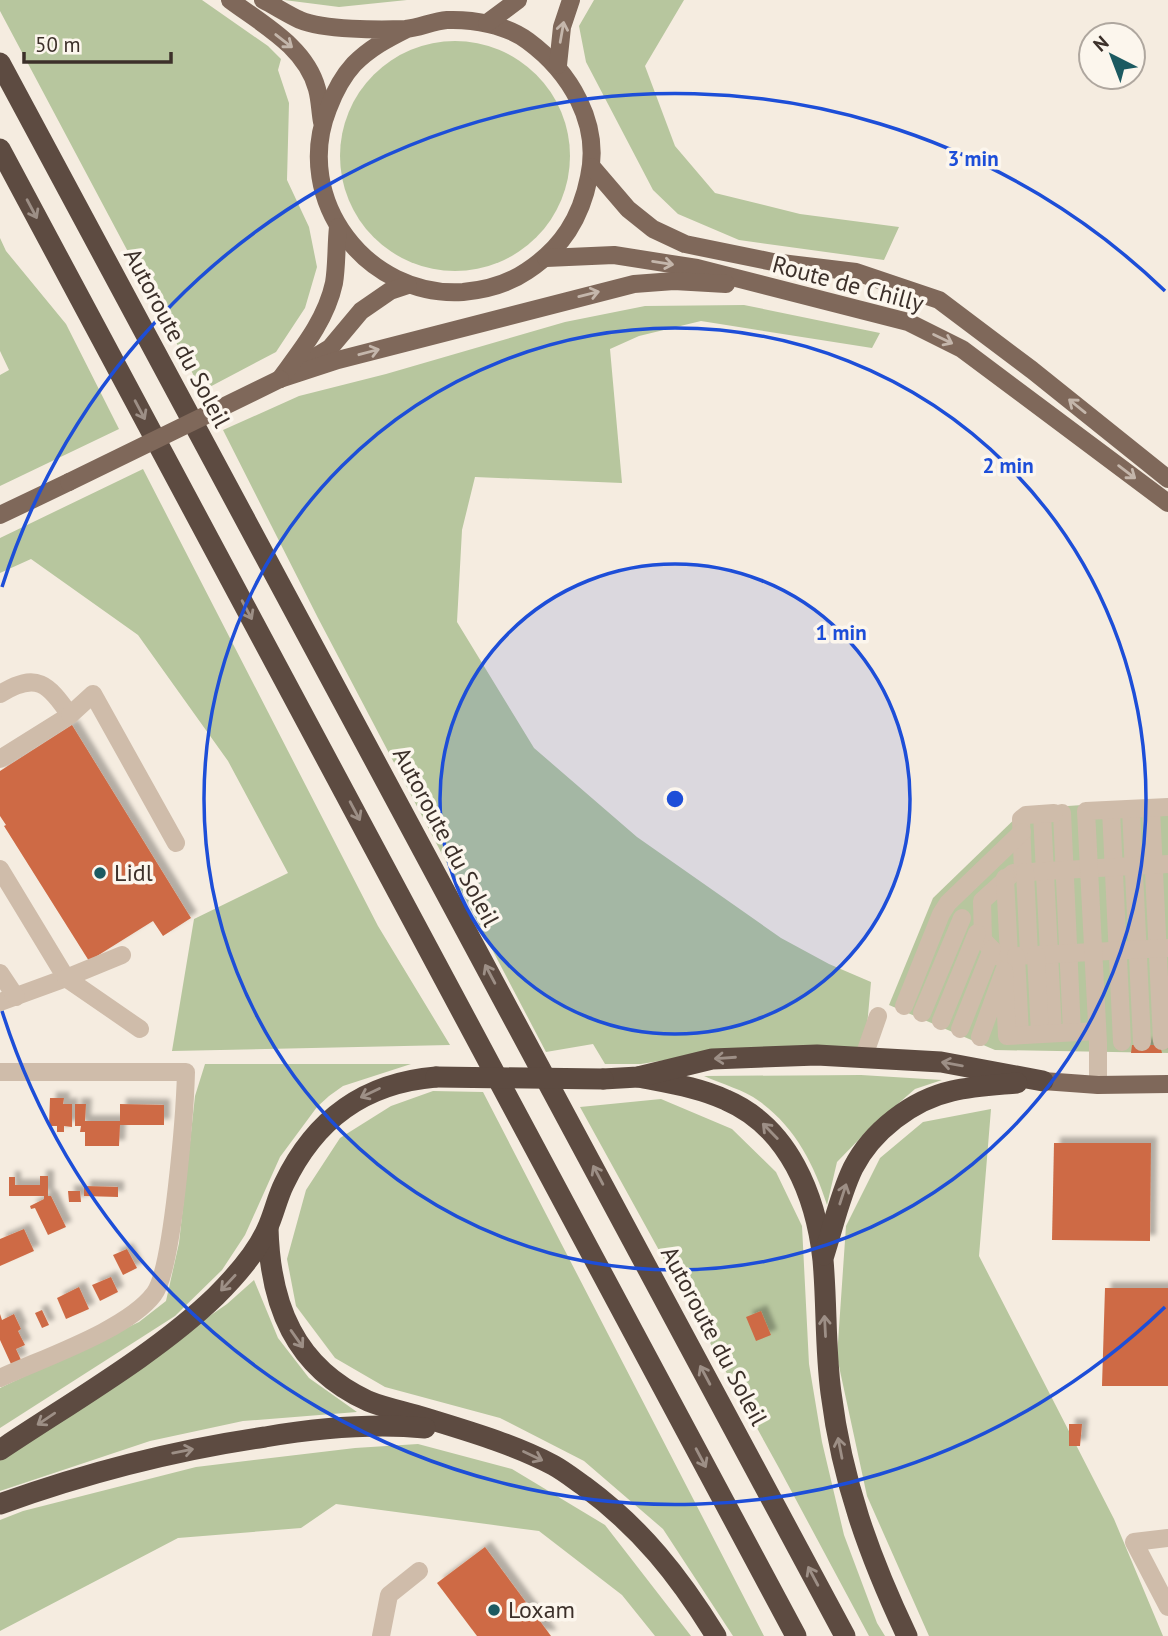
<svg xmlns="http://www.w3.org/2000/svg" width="1168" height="1636" font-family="'PT Sans',sans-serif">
<defs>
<filter id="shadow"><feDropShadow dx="6" dy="-6" stdDeviation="2" flood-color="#0004"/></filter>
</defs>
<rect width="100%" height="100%" fill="#f5ece0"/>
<!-- green -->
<g fill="#b7c69e">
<path d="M0 0H202L268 46 281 59 278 70 289 103 287 180 309 227 317 267 305 308 276 352 202 391 0 11Z"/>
<path d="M284 0H407L339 7Z"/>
<path d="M594 0H684L645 66 675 146 715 193 800 214 899 227 884 260 739 240 678 214 653 190 586 62 579 26Z"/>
<circle cx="455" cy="156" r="115"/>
<path d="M0 238 6 251 66 324 119 429 0 486V375L9 370 0 351Z"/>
<path d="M744 305 880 333 872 348 701 321 639 336 610 349 622 483 475 477 462 530 457 622 534 748 637 837 781 938 829 964 871 982 865 1049 720 1051 641 1064H605L593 1044 546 1052 318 618 223 430 299 396 386 374 565 322 645 306Z"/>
<path d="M143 469 378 926 450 1045 172 1051 194 919 288 873 228 761 138 635 31 559 0 573V538Z"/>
<path d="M1168 799V1053L995 1050 889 1005 933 898 1025 809Z"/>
<path d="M205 1064H411L343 1086 329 1096 317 1107 280 1157 245 1235 222 1270 175 1316 0 1428V1388L139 1322 166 1301 179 1243 195 1096Z"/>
<path d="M861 1075 942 1080 915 1089 871 1127 837 1162 827 1205C814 1164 795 1127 759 1101 744 1090 722 1084 704 1076Z"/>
<path d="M433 1091 483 1092 764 1636H733L663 1529 584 1461 500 1418 385 1387 335 1358 296 1306 287 1259 306 1190 340 1138 391 1106Z"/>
<path d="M661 1099 732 1129 776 1172 802 1226 809 1364 822 1442 844 1535 877 1623 885 1636H869L779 1468 580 1107Z"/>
<path d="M991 1109 979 1256 1114 1519 1163 1636H929L867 1496 837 1357 846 1226 880 1158 923 1122Z"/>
<path d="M254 1280 278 1338 309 1378 357 1412 243 1421 150 1441 0 1491V1460L227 1304Z"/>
<path d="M418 1444 512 1469 605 1525 691 1636H655L622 1595 539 1531 336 1504 301 1528 178 1538 0 1631V1520L23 1511 196 1467 355 1448Z"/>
</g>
<!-- building -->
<g fill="#ce6b45" filter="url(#shadow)">
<path d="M72 725 191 918 163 936 153 921 89 961 4 826 6 825 0 816V771Z"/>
<path d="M1132 1045H1160L1162 1053H1131Z"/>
<path d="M50 1098H64L63 1104H72V1127L64 1126V1132H57V1126H49Z"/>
<path d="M75 1104H86L85 1121H120V1104L164 1105V1125H120L119 1146H85V1132H80L81 1126H75Z"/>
<path d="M1054 1143H1151L1150 1241 1052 1240Z"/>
<path d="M40 1176H48V1196H51L66 1227 48 1235 35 1208 31 1209 30 1206 44 1199V1196H9V1177H15V1185H40Z"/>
<path d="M84 1186 118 1187V1197L84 1196Z"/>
<path d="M68 1191H80L81 1202H69Z"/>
<path d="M24 1229 34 1251 0 1266V1239Z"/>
<path d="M127 1249 137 1268 123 1275 113 1255Z"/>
<path d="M111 1277 118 1292 100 1301 92 1285Z"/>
<path d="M79 1287 89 1309 66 1319 57 1298Z"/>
<path d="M1105 1288H1168V1386H1102Z"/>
<path d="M42 1310 49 1325 42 1328 35 1313Z"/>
<path d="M761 1311 771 1335 756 1341 746 1317Z"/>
<path d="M0 1314 2 1320 14 1314 21 1329 18 1331 25 1345 16 1349 21 1360 11 1364 0 1340Z"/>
<path d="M1069 1424H1082L1080 1446H1069Z"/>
<path d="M485 1547 551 1636H477L437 1583Z"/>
</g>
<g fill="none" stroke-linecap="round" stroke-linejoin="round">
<!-- minor -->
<g stroke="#cfbcaa" stroke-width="18">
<path d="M0 694C37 671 48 684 70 715L0 759"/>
<path d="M70 715 93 694 176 843"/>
<path d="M1151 808 1162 1041"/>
<path d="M1131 809 1142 1042"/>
<path d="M1111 810 1122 1042"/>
<path d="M1062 813 1072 1032"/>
<path d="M1042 814 1053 1033"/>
<path d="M1168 864 1013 873 982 901 983 940 999 957 1168 948"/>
<path d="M0 869 66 978 0 1002"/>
<path d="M1023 872 1021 819 1026 815 1054 813"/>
<path d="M1025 872 1029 955"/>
<path d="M1005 878 1009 956"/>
<path d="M122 955 66 978 140 1029"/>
<path d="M1036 955 1040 1034"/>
<path d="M1016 956 1020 1035"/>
<path d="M0 973 16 997"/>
<path d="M904 1006 941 914 948 903 1022 832"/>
<path d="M922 1013 962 918"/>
<path d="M941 1021 977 933"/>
<path d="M960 1029 992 949"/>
<path d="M980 1037 1004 971 1007 1036 1097 1031"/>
<path d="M864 1056 878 1016"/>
<path d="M0 1072H186C185 1110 173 1270 154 1294 127 1330 43 1358 0 1378"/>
<path d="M1098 1085V1043L1086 811 1168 807"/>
<path d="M1168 1538 1134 1542 1168 1607"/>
<path d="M381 1636 389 1595 419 1571"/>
</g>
<!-- major -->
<g stroke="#7f685a" stroke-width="18">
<path d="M230 0C262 24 306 47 317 89 320 100 320 111 322 122"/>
<path d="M263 0C275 6 287 14 300 20 324 30 379 30 405 29 419 28 433 21 447 20 473 19 507 25 528 41 570 72 601 123 589 177 581 218 562 248 527 271 508 284 485 290 463 292 367 298 292 200 328 109 334 93 342 77 354 64 370 48 387 39 407 29"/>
<path d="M487 23 518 0"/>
<path d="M558 65 562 27 571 0"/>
<path d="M592 167 628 209 653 229 685 244 773 262 856 272 939 300 1032 370 1168 479"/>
<path d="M546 258 614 255 697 268 908 322 962 349 1168 503"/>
<path d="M307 362 330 348 361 311 390 291 408 285"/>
<path d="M280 379 338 360 634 284 674 281 726 284"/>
<path d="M280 379C302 349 326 320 334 283 337 265 336 245 338 227"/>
<path d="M0 515 69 482"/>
<path d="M1043 1081 1098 1085 1168 1084"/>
</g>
<!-- highway -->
<g stroke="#5d4b41" stroke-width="21">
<path d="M0 63 845 1636"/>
<path d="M0 149 796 1636"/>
<path d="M638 1077C668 1083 698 1087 726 1100 789 1127 816 1196 823 1260 827 1305 825 1349 831 1393 842 1481 869 1556 907 1636"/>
<path d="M603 1079 638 1077 712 1059 817 1055 941 1062 1043 1081"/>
<path d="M268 1228C270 1304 294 1367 368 1401 385 1408 402 1411 419 1416 464 1430 511 1443 553 1465 564 1471 574 1479 584 1486 641 1528 679 1576 716 1636"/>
<path d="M824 1255C833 1227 840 1195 853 1168 872 1131 912 1100 952 1091 973 1086 995 1085 1017 1083"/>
<path d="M0 1450C70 1403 156 1354 216 1296 235 1277 256 1254 267 1229 274 1214 277 1198 284 1184 315 1119 364 1083 436 1077"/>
<path d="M0 1504C86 1473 175 1450 265 1437 318 1428 371 1423 425 1428"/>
</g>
<!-- major-bridge -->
<path stroke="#7f685a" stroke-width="18" d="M69 482 280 379"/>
<!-- highway-bridge -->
<path stroke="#5d4b41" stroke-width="21" d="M436 1077 603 1079"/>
</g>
<!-- one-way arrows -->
<defs><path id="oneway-shaft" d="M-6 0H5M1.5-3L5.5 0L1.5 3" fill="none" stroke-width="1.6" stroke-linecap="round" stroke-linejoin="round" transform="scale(1.75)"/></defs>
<g stroke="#c4b6ab">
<use href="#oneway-shaft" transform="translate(562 32) rotate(-80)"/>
<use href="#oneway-shaft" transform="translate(284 41) rotate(38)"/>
<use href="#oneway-shaft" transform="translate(663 263) rotate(9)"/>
<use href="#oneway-shaft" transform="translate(589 294) rotate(-14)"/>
<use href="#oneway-shaft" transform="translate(943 339) rotate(26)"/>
<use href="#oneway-shaft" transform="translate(369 352) rotate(-15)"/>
<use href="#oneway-shaft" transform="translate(1077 406) rotate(-141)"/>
<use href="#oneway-shaft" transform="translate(1127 472) rotate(37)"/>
</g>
<g stroke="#9d8f86">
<use href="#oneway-shaft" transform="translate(32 209) rotate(62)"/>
<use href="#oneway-shaft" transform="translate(140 410) rotate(62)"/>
<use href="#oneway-shaft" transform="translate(247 610) rotate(62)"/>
<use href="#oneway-shaft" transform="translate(355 811) rotate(62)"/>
<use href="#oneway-shaft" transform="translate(490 974) rotate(-118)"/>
<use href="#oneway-shaft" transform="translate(725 1058) rotate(176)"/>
<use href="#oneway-shaft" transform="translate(952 1064) rotate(-170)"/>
<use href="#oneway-shaft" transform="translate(370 1093) rotate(154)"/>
<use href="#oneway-shaft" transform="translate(770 1131) rotate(-134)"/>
<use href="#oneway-shaft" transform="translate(598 1175) rotate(-118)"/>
<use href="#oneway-shaft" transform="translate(843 1194) rotate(-72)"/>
<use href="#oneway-shaft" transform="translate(228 1283) rotate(133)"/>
<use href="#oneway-shaft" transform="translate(825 1326) rotate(-93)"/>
<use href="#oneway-shaft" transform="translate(297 1339) rotate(55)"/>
<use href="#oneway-shaft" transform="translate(705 1375) rotate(-118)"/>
<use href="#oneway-shaft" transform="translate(46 1419) rotate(146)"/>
<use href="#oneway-shaft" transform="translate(840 1448) rotate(-101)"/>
<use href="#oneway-shaft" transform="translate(183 1451) rotate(-11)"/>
<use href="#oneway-shaft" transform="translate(533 1456) rotate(25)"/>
<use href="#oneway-shaft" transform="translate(701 1458) rotate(62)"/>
<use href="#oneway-shaft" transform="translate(813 1576) rotate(-118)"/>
</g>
<!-- distance rings -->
<circle cx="675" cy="799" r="235" fill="#1d4ed8" fill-opacity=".12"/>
<g fill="none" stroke="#1d4ed8" stroke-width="3.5">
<circle cx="675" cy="799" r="235"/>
<circle cx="675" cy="799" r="471"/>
<path d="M1165 1307A706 706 0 0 1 2 1011M2 587A706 706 0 0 1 1165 291"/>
</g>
<!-- markers -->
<g fill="#1c5a61" stroke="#fcf6ed" stroke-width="2.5">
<circle cx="100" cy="873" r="7"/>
<circle cx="494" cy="1610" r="7"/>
</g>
<g text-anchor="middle" stroke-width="7" stroke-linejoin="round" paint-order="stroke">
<!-- street labels -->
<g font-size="24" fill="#3c302a" stroke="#fcf6ed">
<text transform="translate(848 284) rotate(15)" y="8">Route de Chilly</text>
<text transform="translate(177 338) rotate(62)" y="8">Autoroute du Soleil</text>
<text transform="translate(446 837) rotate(62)" y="8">Autoroute du Soleil</text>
<text transform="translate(714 1336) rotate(62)" y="8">Autoroute du Soleil</text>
</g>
<!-- poi labels -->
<g font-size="24" fill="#3c302a" stroke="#fcf6ed" text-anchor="start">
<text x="114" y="881">Lidl</text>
<text x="508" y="1618">Loxam</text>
</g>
</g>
<circle cx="675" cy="799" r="10" fill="#1d4ed8" stroke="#fcf6ed" stroke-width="3.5"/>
<g font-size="21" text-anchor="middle" font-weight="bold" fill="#1d4ed8" stroke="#fcf6ed" stroke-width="7" stroke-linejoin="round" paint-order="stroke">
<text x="973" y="166">3 min</text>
<text x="1008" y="473">2 min</text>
<text x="841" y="640">1 min</text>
</g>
<!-- north arrow -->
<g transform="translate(1112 56) rotate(318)"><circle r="33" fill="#fcf6ed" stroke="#afa79f" stroke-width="2"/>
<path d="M0-5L12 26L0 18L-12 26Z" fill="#1c5a61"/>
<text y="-10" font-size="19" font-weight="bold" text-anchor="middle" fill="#3c302a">N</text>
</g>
<!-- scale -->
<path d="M24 52v10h147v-10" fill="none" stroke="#3c302a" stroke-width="3.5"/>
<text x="35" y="52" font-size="21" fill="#3c302a" stroke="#fcf6ed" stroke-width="5" paint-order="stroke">50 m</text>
</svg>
